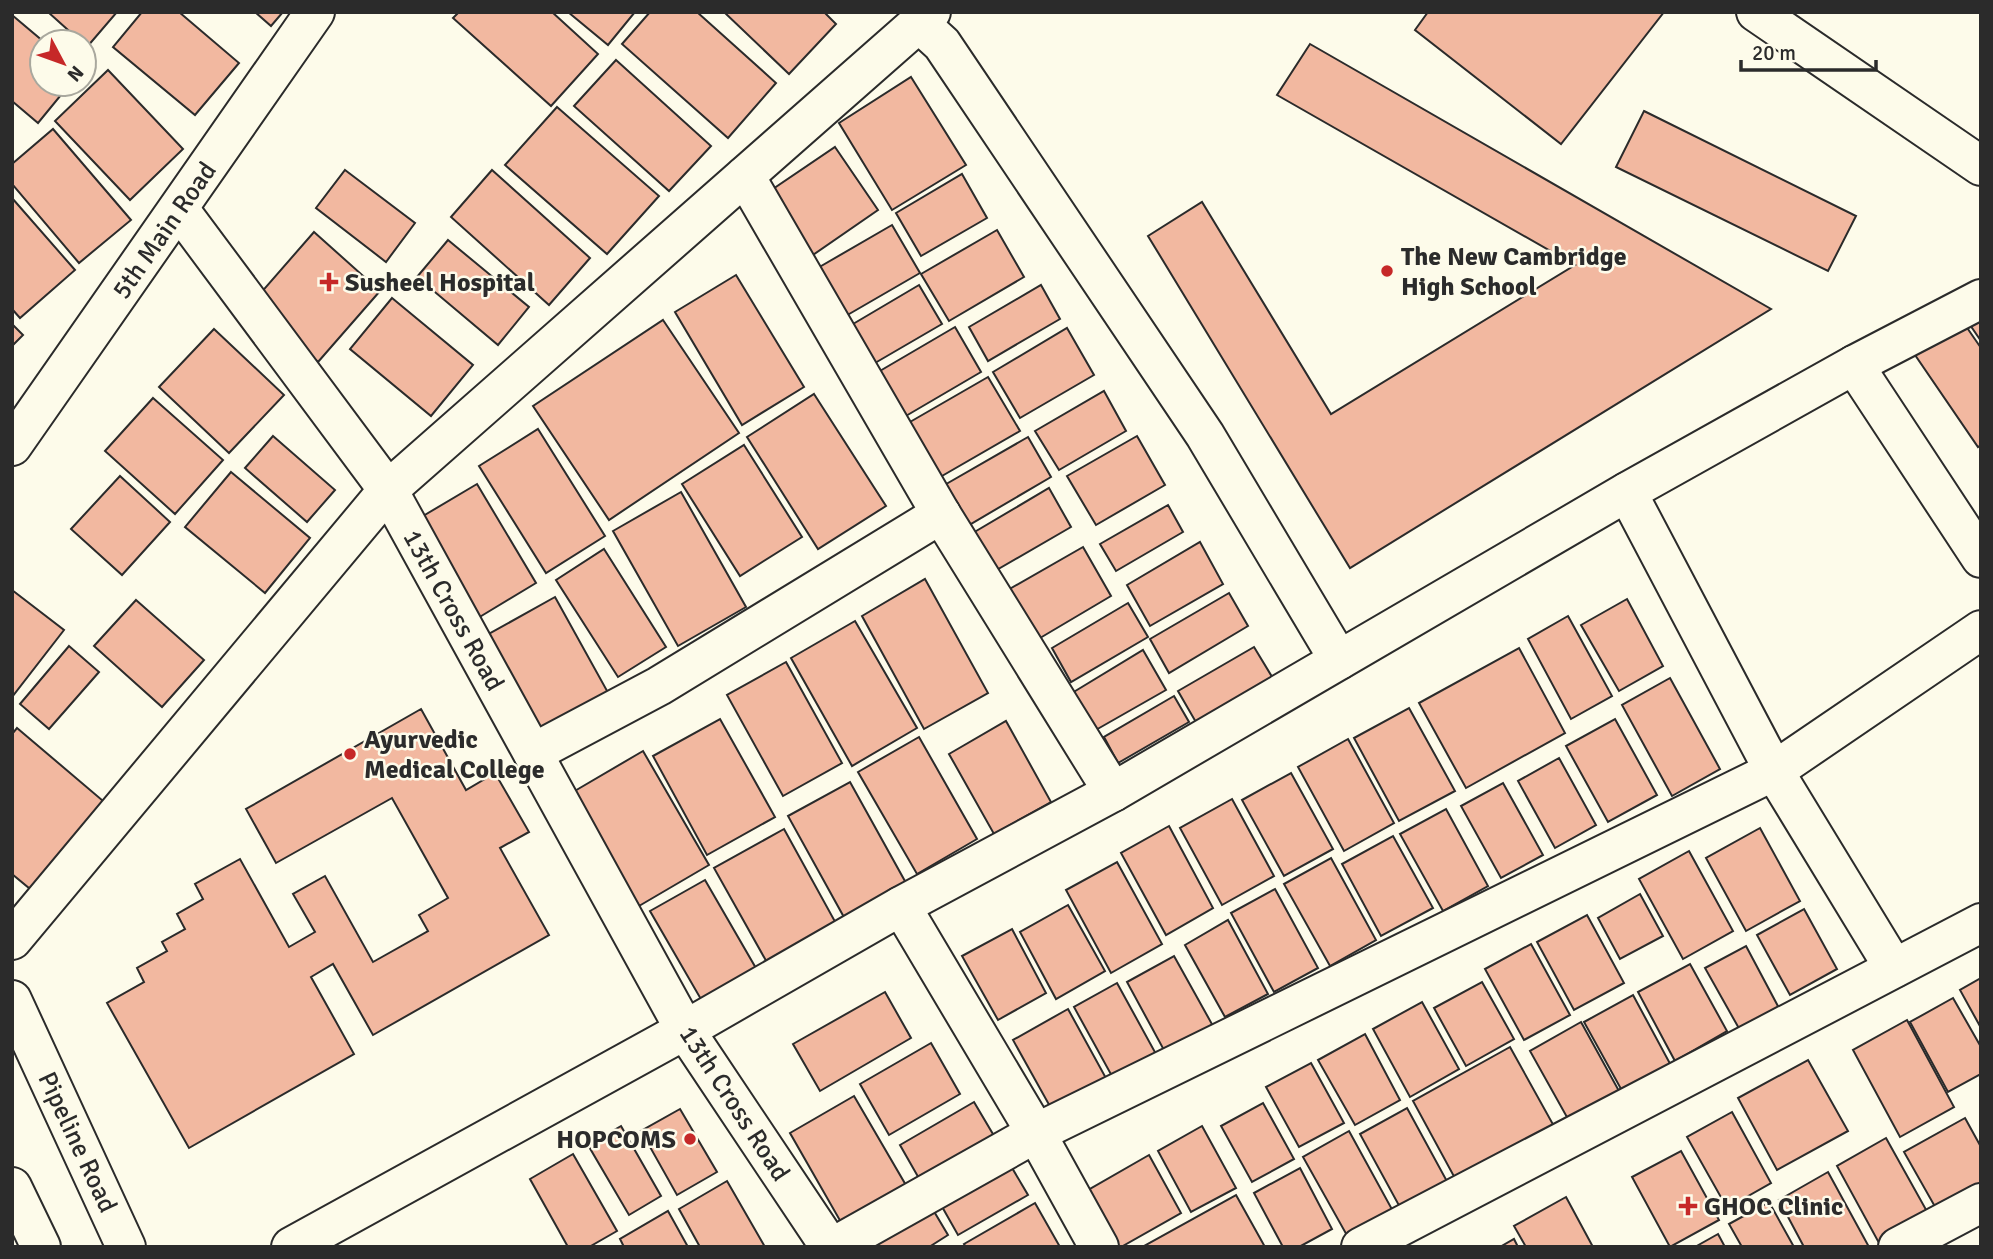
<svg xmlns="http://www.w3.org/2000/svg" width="1993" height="1259" font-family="Signika,sans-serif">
<rect width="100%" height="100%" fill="#fdfbea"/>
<!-- building -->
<g fill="#f2b8a0" stroke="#2b2b2b" stroke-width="2">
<path d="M48 12H117L87 47Z"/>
<path d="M142 12H179L239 63 195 115 113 47Z"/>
<path d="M255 12H283L271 26Z"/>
<path d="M459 12H552L598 54 551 106 453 18Z"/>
<path d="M568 12H635L608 45Z"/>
<path d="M650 12H697L776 83 728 138 622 44Z"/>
<path d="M724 12H824L836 24 789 74Z"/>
<path d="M1428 12H1664L1561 144 1415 30Z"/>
<path d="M12 15 44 42 42 84H70L38 123 12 101Z"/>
<path d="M1310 44 1771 309 1350 568 1148 236 1202 202 1331 414 1575 265 1277 95Z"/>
<path d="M616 60 711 146 669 191 574 106Z"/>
<path d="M108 70 183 149 130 200 55 121Z"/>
<path d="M911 77 966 165 892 210 839 123Z"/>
<path d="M557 107 659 196 607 254 505 165Z"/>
<path d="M1644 111 1856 216 1828 271 1616 167Z"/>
<path d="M53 129 131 220 79 263 12 184V164Z"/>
<path d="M835 147 878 210 810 257 767 193Z"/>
<path d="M345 170 415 223 386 262 316 208Z"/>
<path d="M492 170 590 258 549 305 451 217Z"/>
<path d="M962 174 987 218 921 256 896 213Z"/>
<path d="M12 198 75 270 20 318 12 309Z"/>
<path d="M892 225 920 273 844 317 816 269Z"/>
<path d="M997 230 1024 277 949 321 921 274Z"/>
<path d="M314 232 380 291 318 362 252 303Z"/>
<path d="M448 240 529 307 498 345 417 277Z"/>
<path d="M736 275 804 387 742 425 675 312Z"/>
<path d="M919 285 942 324 875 363 853 324Z"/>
<path d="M1041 285 1060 319 988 361 969 327Z"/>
<path d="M392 298 473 365 431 416 350 349Z"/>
<path d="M1981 309V341L1966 319Z"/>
<path d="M1961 319 1981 348V445L1978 447 1913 352Z"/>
<path d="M663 320 739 433 609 520 533 406Z"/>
<path d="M12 324 23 335 12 346Z"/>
<path d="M955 327 981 372 899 420 873 375Z"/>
<path d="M1067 328 1094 375 1020 418 993 372Z"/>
<path d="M214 329 284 395 229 453 159 387Z"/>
<path d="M988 377 1020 431 935 480 903 426Z"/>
<path d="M1104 391 1126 431 1059 470 1035 431Z"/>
<path d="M814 394 886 506 818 549 747 437Z"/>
<path d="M153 398 223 460 175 514 105 451Z"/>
<path d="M538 429 605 536 546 573 479 466Z"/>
<path d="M273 436 335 490 307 522 245 468Z"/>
<path d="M1137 436 1165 485 1096 525 1067 476Z"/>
<path d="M1028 437 1051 477 964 528 941 487Z"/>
<path d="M744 445 802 537 740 576 682 484Z"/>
<path d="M231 472 310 538 265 593 185 527Z"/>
<path d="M120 476 170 522 122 575 71 529Z"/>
<path d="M477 484 536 583 478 618 418 519Z"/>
<path d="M1049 488 1071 527 988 575 966 537Z"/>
<path d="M681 492 746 607 678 646 613 531Z"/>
<path d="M1168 505 1183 532 1116 571 1100 544Z"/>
<path d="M1200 542 1223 584 1150 626 1127 585Z"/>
<path d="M1083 547 1111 596 1035 641 1006 591Z"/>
<path d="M604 549 666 647 618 677 556 580Z"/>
<path d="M925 579 988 693 924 729 862 616Z"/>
<path d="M12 590 64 630 12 697Z"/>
<path d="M1229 593 1248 626 1169 673 1150 639Z"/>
<path d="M555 597 611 698 543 736 487 635Z"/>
<path d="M1627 599 1663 666 1619 691 1581 625Z"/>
<path d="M136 600 204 660 162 707 94 646Z"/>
<path d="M1128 603 1148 637 1071 682 1052 648Z"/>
<path d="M1568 616 1612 696 1571 719 1528 639Z"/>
<path d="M855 621 917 728 852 766 791 658Z"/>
<path d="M69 646 99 672 49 729 20 704Z"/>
<path d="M1254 647 1274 680 1197 724 1178 691Z"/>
<path d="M1519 648 1565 733 1466 788 1419 703Z"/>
<path d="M1143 650 1166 690 1094 731 1072 693Z"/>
<path d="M786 662 842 763 783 796 727 695Z"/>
<path d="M1670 678 1720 769 1672 796 1622 705Z"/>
<path d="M1174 696 1189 722 1118 763 1104 737Z"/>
<path d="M1409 708 1455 791 1399 821 1354 738Z"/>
<path d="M421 709 466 790 495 773 529 832 500 848 549 935 373 1035 333 964 311 977 354 1054 189 1148 107 1003 144 982 137 968 167 951 162 942 185 929 177 914 203 899 195 884 240 859 289 947 315 932 293 894 325 876 373 962 428 931 419 915 448 898 392 798 276 863 246 809Z"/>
<path d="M720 719 775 817 707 855 653 756Z"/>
<path d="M1615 719 1657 795 1608 822 1566 746Z"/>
<path d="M1006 721 1051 802 994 834 949 754Z"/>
<path d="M17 728 109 806 35 893 12 874V734Z"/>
<path d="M919 737 977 839 917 874 858 772Z"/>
<path d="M1348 739 1394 823 1344 851 1298 767Z"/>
<path d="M643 751 709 865 639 906 573 792Z"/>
<path d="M1559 758 1596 825 1555 848 1518 781Z"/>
<path d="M1291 773 1333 849 1284 876 1242 800Z"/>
<path d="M850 782 906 883 845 919 788 816Z"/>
<path d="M1503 783 1543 855 1501 878 1461 806Z"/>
<path d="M1232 799 1274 876 1222 905 1180 828Z"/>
<path d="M1446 809 1488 886 1443 911 1400 834Z"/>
<path d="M1169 826 1213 908 1166 935 1121 853Z"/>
<path d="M1760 828 1800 901 1746 931 1706 858Z"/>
<path d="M784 829 838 927 769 966 714 868Z"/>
<path d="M1393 836 1433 908 1381 936 1342 864Z"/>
<path d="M1689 851 1733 931 1683 959 1639 879Z"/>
<path d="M1331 858 1376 940 1330 966 1284 884Z"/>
<path d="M1117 862 1162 944 1111 973 1066 890Z"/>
<path d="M705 880 757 970 702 1001 650 911Z"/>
<path d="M1275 889 1318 968 1274 992 1231 913Z"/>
<path d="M1640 894 1663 936 1620 959 1598 918Z"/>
<path d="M1068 905 1105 971 1056 999 1020 932Z"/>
<path d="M1804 909 1837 969 1790 995 1757 935Z"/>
<path d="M1587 915 1624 983 1574 1010 1537 942Z"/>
<path d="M1228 920 1268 994 1225 1017 1185 945Z"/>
<path d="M1012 929 1046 993 998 1020 962 956Z"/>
<path d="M1531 944 1570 1015 1524 1040 1485 969Z"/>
<path d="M1746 946 1780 1010 1741 1032 1705 968Z"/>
<path d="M1174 956 1213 1026 1165 1052 1127 982Z"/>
<path d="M1690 964 1727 1031 1675 1061 1638 992Z"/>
<path d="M1981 978V1028L1960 990Z"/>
<path d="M1482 982 1514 1039 1466 1066 1434 1008Z"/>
<path d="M1117 983 1156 1054 1113 1078 1074 1007Z"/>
<path d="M885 992 911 1038 820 1091 793 1044Z"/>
<path d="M1633 995 1674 1071 1626 1098 1584 1022Z"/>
<path d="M1953 998 1981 1047V1074L1948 1092 1910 1022Z"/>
<path d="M1422 1002 1459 1069 1410 1097 1373 1029Z"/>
<path d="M1068 1009 1107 1080 1052 1110 1013 1040Z"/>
<path d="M1907 1020 1954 1107 1900 1137 1853 1050Z"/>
<path d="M1581 1022 1619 1091 1568 1119 1530 1051Z"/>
<path d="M1365 1034 1400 1100 1355 1125 1318 1060Z"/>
<path d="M931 1043 960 1094 889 1135 860 1084Z"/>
<path d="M1510 1047 1555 1128 1457 1182 1413 1101Z"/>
<path d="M1808 1060 1848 1131 1777 1170 1738 1098Z"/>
<path d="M1311 1063 1344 1123 1299 1147 1266 1087Z"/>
<path d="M854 1096 907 1187 842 1224 790 1133Z"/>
<path d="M974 1102 1000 1146 925 1189 900 1145Z"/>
<path d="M1263 1103 1294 1159 1252 1182 1221 1126Z"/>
<path d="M1407 1108 1449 1185 1402 1211 1360 1134Z"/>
<path d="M680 1109 717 1172 677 1195 641 1131Z"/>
<path d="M1732 1112 1771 1183 1727 1208 1687 1137Z"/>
<path d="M1965 1118 1981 1147V1189L1938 1212 1904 1152Z"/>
<path d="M621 1126 661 1196 629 1215 588 1145Z"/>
<path d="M1202 1126 1236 1188 1191 1212 1158 1151Z"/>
<path d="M1349 1131 1394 1213 1349 1239 1303 1157Z"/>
<path d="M1886 1138 1929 1215 1879 1243 1837 1166Z"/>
<path d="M1681 1151 1719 1220 1670 1247 1632 1177Z"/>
<path d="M573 1154 617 1231 589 1247H568L530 1179Z"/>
<path d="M1149 1155 1181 1213 1121 1247H1113L1083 1193Z"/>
<path d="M1005 1156 1028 1195 958 1235 936 1196Z"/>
<path d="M1300 1168 1332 1229 1299 1247H1283L1254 1193Z"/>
<path d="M1828 1172 1869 1247H1804L1779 1200Z"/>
<path d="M727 1181 765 1247H700L679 1209Z"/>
<path d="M1236 1195 1265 1247H1142Z"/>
<path d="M1566 1197 1593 1247H1526L1514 1226Z"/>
<path d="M926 1198 948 1235 929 1247H856Z"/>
<path d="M1769 1202 1794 1247H1742L1729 1224Z"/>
<path d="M1035 1203 1060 1247H966L964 1244Z"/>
<path d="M668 1211 688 1247H624L620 1239Z"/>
<path d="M1718 1234 1725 1247H1695Z"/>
<path d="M1514 1239 1518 1247H1500Z"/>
</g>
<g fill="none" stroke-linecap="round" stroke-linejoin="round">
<defs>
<g id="minor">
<path d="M919 23 942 44 1205 435 1339 660"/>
<path d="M745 176 941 514 1113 792"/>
<path d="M179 209 388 490 685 1030 830 1247"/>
<path d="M1854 365 1981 558"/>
<path d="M1627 492 1774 771 1894 968"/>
<path d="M533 753 659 686 941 514"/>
<path d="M901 906 1036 1133 1099 1247"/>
<path d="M12 940 388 490 931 12"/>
<path d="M291 1247 685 1030 901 906 1113 792 1627 492 1854 365 1981 299"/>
<path d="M833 1247 1036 1133 1774 771 1981 630"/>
<path d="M1361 1247 1981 923"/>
<path d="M1898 1247 1981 1203"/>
</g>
<g id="tertiary">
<path d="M1756 12 1981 166"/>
<path d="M12 1187 41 1247"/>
</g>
<g id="secondary">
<path d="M12 446 315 12"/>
<path d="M12 1000 126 1247"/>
</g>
</defs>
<!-- minor casing -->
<use href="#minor" stroke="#2b2b2b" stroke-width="42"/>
<!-- tertiary casing -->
<use href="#tertiary" stroke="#2b2b2b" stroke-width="42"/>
<!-- secondary casing -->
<use href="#secondary" stroke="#2b2b2b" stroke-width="42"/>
<!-- minor -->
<use href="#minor" stroke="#fdfbea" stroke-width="38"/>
<!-- tertiary -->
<use href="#tertiary" stroke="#fdfbea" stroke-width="38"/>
<!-- secondary -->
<use href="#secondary" stroke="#fdfbea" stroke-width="38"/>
</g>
<!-- markers -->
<g fill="#c62828" stroke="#fdfbea" stroke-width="2.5">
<circle cx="1387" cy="271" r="7"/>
<path d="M325.5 271.5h7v7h7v7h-7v7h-7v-7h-7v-7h7z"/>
<circle cx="350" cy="754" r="7"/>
<circle cx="690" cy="1139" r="7"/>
<path d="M1684.5 1195.5h7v7h7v7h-7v7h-7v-7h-7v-7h7z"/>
</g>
<g text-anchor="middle" stroke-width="5" stroke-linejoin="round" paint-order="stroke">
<!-- street labels -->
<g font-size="26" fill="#2b2b2b" stroke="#fdfbea">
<text transform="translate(164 230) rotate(-55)" y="9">5th Main Road</text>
<text transform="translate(454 610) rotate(61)" y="9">13th Cross Road</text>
<text transform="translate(735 1103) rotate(57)" y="9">13th Cross Road</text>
<text transform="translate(78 1142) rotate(65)" y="9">Pipeline Road</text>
</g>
<!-- poi labels -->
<g font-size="26" font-weight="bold" fill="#2b2b2b" stroke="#fdfbea" text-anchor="start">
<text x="1401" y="265">The New Cambridge<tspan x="1401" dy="30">High School</tspan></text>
<text x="345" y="291">Susheel Hospital</text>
<text x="364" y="748">Ayurvedic<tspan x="364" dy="30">Medical College</tspan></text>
<text x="676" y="1148" text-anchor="end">HOPCOMS</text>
<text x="1704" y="1215">GHOC Clinic</text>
</g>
</g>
<!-- border -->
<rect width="1993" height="1259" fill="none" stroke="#2b2b2b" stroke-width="28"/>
<!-- north arrow -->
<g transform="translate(63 63) rotate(131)"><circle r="33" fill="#fdfbea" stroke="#a9a89e" stroke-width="2"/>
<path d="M0-5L12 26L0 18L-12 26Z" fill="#c62828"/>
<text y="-10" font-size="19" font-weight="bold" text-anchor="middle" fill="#2b2b2b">N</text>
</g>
<!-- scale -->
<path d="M1741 60v10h135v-10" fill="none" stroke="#2b2b2b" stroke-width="3.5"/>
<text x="1752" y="60" font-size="21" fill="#2b2b2b" stroke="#fdfbea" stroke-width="5" paint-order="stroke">20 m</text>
</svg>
